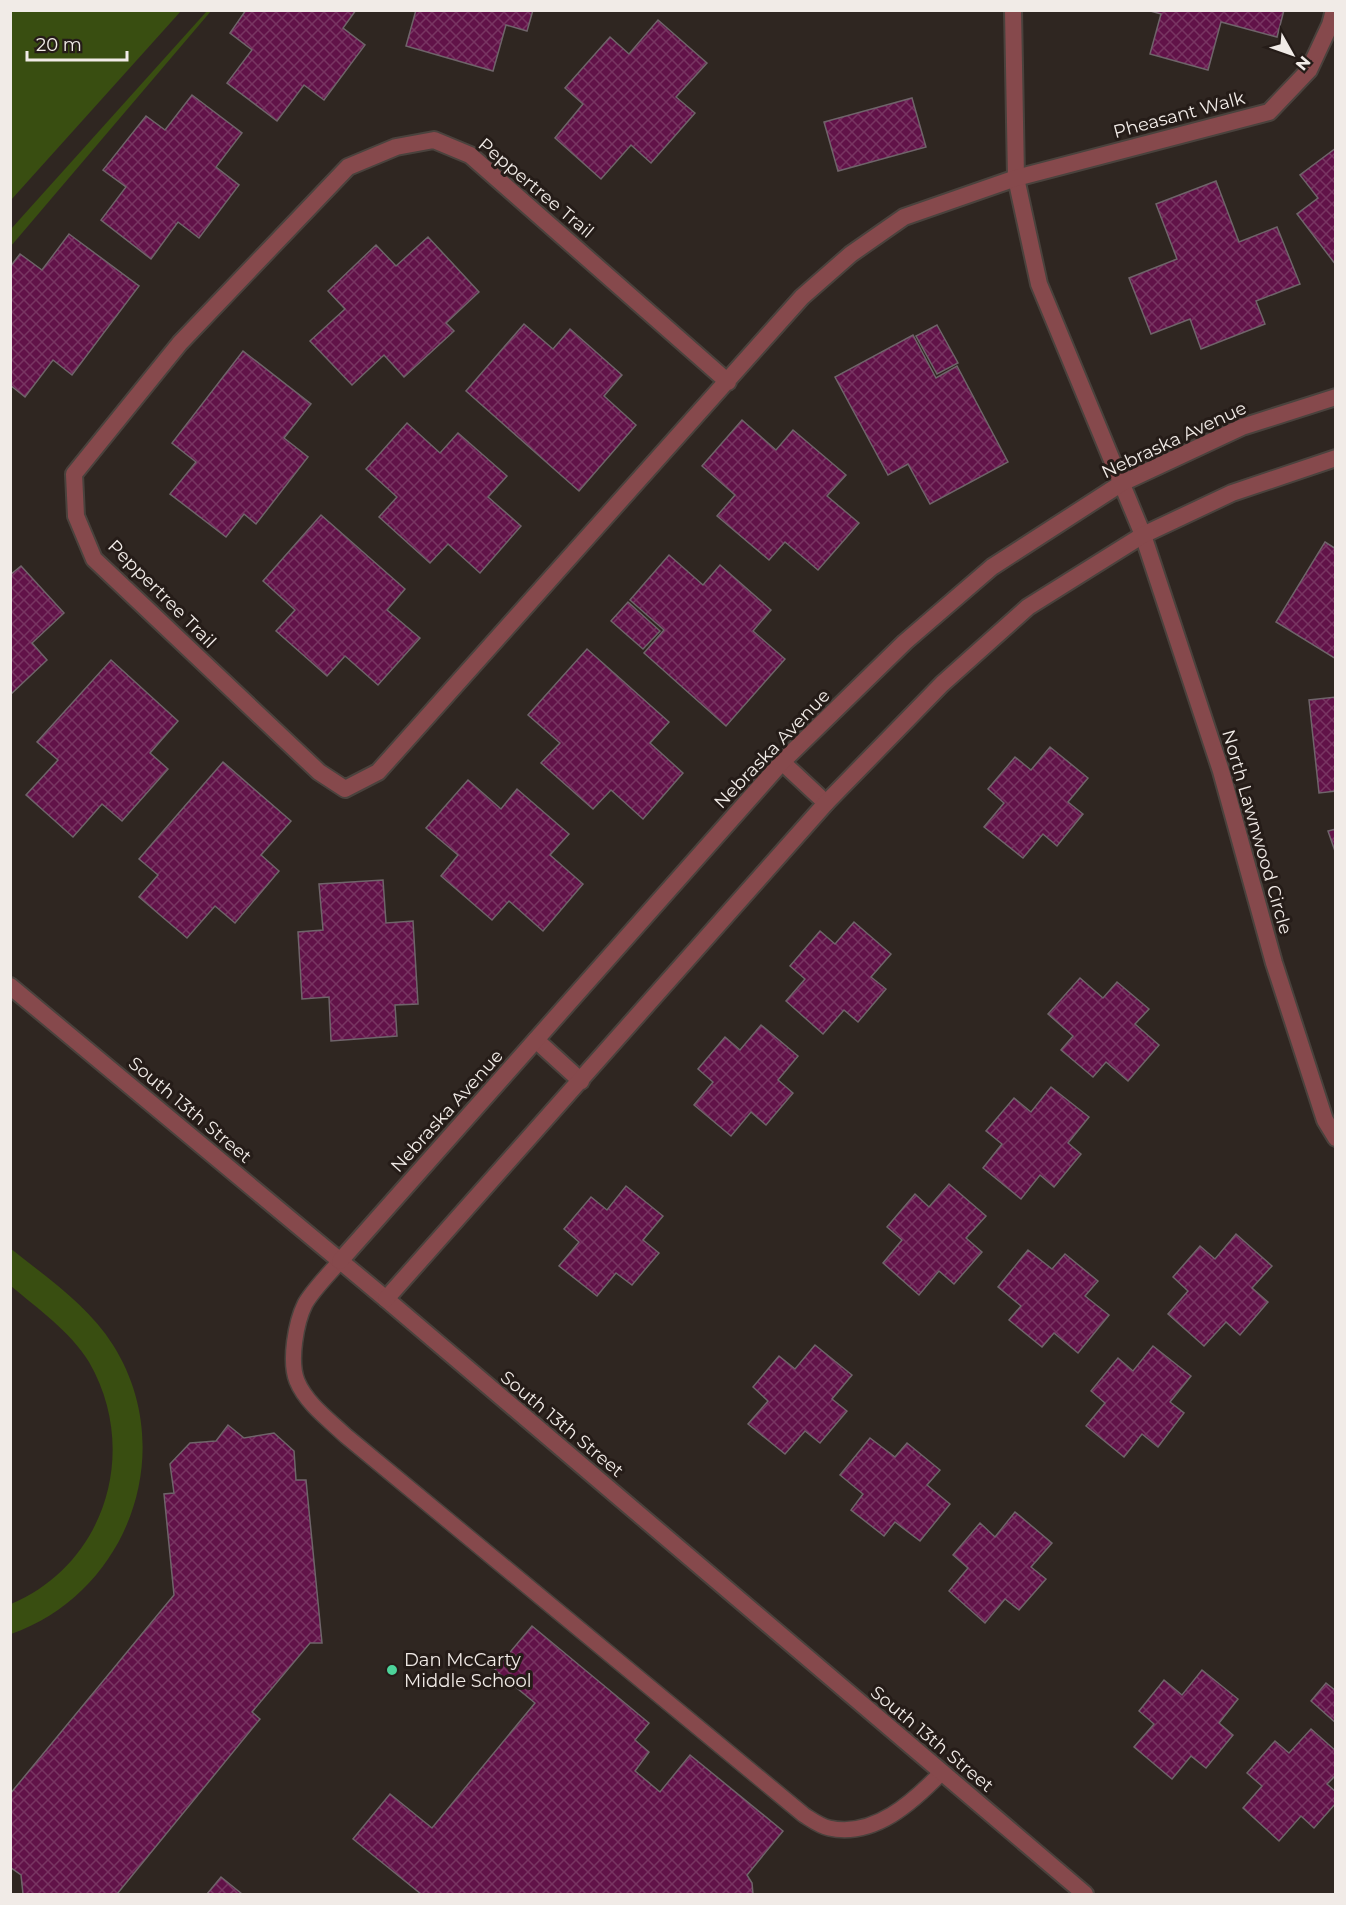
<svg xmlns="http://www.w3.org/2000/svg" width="1346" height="1905" font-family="Montserrat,sans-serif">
<defs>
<pattern id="building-cross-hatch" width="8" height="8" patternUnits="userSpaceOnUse" patternTransform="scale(1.5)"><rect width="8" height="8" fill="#611248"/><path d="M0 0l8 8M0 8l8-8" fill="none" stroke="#783562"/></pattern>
</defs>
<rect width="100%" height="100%" fill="#2f2621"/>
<!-- green -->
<g fill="#394e11">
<path d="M11 10 181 11 11 200 10 11Z"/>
<path d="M207 11H211L11 246V229Z"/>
<path d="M10 1248C46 1277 88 1305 113 1345 180 1451 128 1593 11 1634V1604C106 1564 140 1450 89 1362 70 1331 38 1309 11 1286Z"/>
</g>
<!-- building -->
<g fill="url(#building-cross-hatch)" stroke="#6f646a" stroke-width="1.5">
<path d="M246 10H356L343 28 365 45 324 100 304 85 277 121 227 83 252 50 230 33Z"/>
<path d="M416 10H533L527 31 506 25 493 71 406 46Z"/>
<path d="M1147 10H1284L1277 37 1221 22 1208 70 1150 54 1161 14Z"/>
<path d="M658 20 707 63 676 97 695 113 651 163 631 145 601 179 555 138 583 104 565 88 610 37 629 54Z"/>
<path d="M192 95 242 133 216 167 239 185 199 238 178 222 151 259 101 220 126 187 103 170 146 116 165 130Z"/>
<path d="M912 98 926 147 838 171 824 122Z"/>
<path d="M1336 148V265L1297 214 1318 198 1300 175Z"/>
<path d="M1216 181 1239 242 1277 227 1300 284 1256 301 1265 324 1201 349 1190 319 1151 334 1129 278 1177 259 1156 204Z"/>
<path d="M69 234 139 286 72 375 53 360 25 397 10 385V267L20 254 42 270Z"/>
<path d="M428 237 479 292 446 323 454 331 404 377 384 355 352 385 310 341 345 309 328 291 376 245 396 266Z"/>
<path d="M524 324 553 349 570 329 622 375 604 396 636 425 579 491 466 391Z"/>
<path d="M937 325 958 363 937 374 916 336Z"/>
<path d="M913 335 936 378 957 366 1008 462 930 504 908 464 888 475 835 377Z"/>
<path d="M243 351 311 404 284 438 308 457 256 524 244 514 226 537 170 494 196 462 172 443Z"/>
<path d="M742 420 776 450 793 430 846 475 827 496 859 523 818 570 785 542 769 560 717 516 735 495 702 466Z"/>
<path d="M407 423 440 453 458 433 507 476 488 497 521 526 480 573 448 544 430 563 379 517 397 497 366 469Z"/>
<path d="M321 515 405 589 387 610 420 638 378 685 345 656 327 676 276 631 295 610 263 581Z"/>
<path d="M1325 542 1336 549V659L1276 622Z"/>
<path d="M669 555 703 585 720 565 771 610 753 631 785 659 726 726 644 653 664 630 630 600Z"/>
<path d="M21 566 64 613 32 643 47 660 10 695V575Z"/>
<path d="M628 602 660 631 643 649 611 621Z"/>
<path d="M587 649 669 722 650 743 683 773 643 819 611 790 593 809 541 763 560 743 528 715Z"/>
<path d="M111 660 178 721 150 753 168 769 122 821 102 804 73 837 26 795 58 760 37 742Z"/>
<path d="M1336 697V791L1319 793 1309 700Z"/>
<path d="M1050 747 1088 778 1068 802 1083 814 1057 846 1043 834 1023 858 984 827 1004 803 988 789 1015 757 1031 770Z"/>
<path d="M223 762 291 821 261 855 279 871 235 923 215 906 187 938 139 897 158 875 139 859Z"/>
<path d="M468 780 501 809 517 789 569 834 550 855 583 884 543 931 509 901 492 920 441 876 458 855 426 828Z"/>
<path d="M1336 829V854L1328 831Z"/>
<path d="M383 880 386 923 413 921 418 1004 395 1005 397 1036 331 1041 329 997 302 999 298 932 323 930 319 884Z"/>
<path d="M854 922 891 954 871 977 886 989 858 1022 844 1010 823 1034 786 1001 805 979 790 966 820 931 835 944Z"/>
<path d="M1080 978 1103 998 1117 982 1149 1009 1135 1024 1159 1045 1128 1081 1106 1062 1093 1077 1061 1050 1073 1036 1048 1014Z"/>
<path d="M761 1025 798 1056 778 1080 793 1093 766 1125 751 1112 731 1136 694 1105 713 1082 698 1069 725 1037 740 1050Z"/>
<path d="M1051 1087 1089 1117 1068 1143 1081 1154 1054 1187 1040 1175 1021 1199 983 1168 1002 1144 986 1131 1014 1098 1031 1112Z"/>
<path d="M949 1184 986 1216 966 1238 982 1252 954 1284 939 1271 919 1295 883 1263 902 1240 887 1227 915 1194 929 1207Z"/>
<path d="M626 1186 663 1216 643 1240 659 1253 632 1285 616 1273 597 1296 559 1266 579 1242 564 1229 591 1197 607 1210Z"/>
<path d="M1236 1234 1272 1266 1252 1288 1268 1302 1240 1335 1226 1322 1204 1346 1168 1314 1188 1291 1173 1277 1200 1246 1215 1259Z"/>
<path d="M1028 1250 1052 1269 1065 1254 1098 1281 1085 1296 1109 1315 1078 1353 1054 1333 1042 1347 1009 1320 1021 1306 998 1287Z"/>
<path d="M815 1345 852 1375 832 1399 847 1411 820 1443 805 1431 785 1454 748 1424 768 1401 753 1387 779 1356 795 1369Z"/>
<path d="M1153 1346 1191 1376 1170 1402 1184 1413 1158 1447 1142 1434 1124 1457 1086 1426 1105 1403 1091 1391 1118 1358 1133 1371Z"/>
<path d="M228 1425 244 1438 274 1433 294 1451 296 1480H306L322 1643H310L252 1712 260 1719 117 1894H23L21 1875 10 1867V1794L174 1595 164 1494 174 1493 170 1464 190 1443 216 1441Z"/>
<path d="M870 1438 895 1457 907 1443 940 1470 927 1485 950 1504 920 1541 895 1522 884 1536 851 1510 863 1494 840 1475Z"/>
<path d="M1015 1512 1052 1543 1031 1567 1046 1579 1019 1610 1005 1599 985 1623 949 1591 968 1568 953 1555 980 1523 995 1537Z"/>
<path d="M532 1626 649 1723 635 1740 649 1752 635 1771 660 1792 690 1755 783 1831 747 1875 752 1883 753 1894H421L353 1839 390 1794 432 1828 535 1703 495 1670Z"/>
<path d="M1202 1670 1238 1699 1219 1723 1233 1735 1206 1768 1191 1756 1172 1779 1134 1747 1154 1724 1139 1711 1164 1680 1182 1695Z"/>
<path d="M1326 1683 1336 1691V1723L1311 1701Z"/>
<path d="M1311 1729 1336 1751V1775L1327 1784 1336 1792V1803L1314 1828 1301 1816 1279 1841 1243 1808 1262 1786 1247 1773 1275 1741 1289 1753Z"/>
<path d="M221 1877 242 1894H207Z"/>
</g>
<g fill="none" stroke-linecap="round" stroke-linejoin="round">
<defs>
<path id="service" d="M340 1261C330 1273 312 1291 305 1304 296 1322 289 1361 297 1381 306 1403 329 1420 346 1436L804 1815C812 1820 820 1826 829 1828 874 1838 913 1802 942 1772"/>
<g id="minor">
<path d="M1013 10 1016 178 1039 284 1143 535 1221 771 1274 963 1325 1120 1336 1138"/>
<path d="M728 382 470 155 434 140 396 147 348 167 180 343 74 474 76 516 94 559 319 772 345 789 378 772 802 297 851 254 904 217 1016 178 1269 112 1309 70 1330 25 1334 10"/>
</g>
<g id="tertiary">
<path d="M782 762 826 803"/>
<path d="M10 986 386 1299 1085 1894"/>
<path d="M536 1040 581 1081"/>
<path d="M340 1261 782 762 905 642 992 567 1122 483 1242 427 1336 397"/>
<path d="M386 1299 826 803 942 684 1028 607 1143 535 1232 493 1336 458"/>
</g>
</defs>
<!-- service casing -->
<use href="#service" stroke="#4a423d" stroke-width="18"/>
<!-- minor casing -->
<use href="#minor" stroke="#4a423d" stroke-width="20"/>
<!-- tertiary casing -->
<use href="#tertiary" stroke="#4a423d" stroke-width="20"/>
<!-- service -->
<use href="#service" stroke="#86494c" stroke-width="15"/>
<!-- minor -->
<use href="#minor" stroke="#86494c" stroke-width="16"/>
<!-- tertiary -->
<use href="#tertiary" stroke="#86494c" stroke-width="16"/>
</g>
<!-- markers -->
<circle fill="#4dd39a" stroke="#251c18" stroke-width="2" cx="392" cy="1670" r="6"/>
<g text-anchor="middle" stroke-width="6" stroke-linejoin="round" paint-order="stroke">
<!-- street labels -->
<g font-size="18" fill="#f1ebe7" stroke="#251c18">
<text transform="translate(1179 115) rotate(-15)" y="6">Pheasant Walk</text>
<text transform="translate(536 188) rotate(40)" y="6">Peppertree Trail</text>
<text transform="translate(1174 440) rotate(-25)" y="6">Nebraska Avenue</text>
<text transform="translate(162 594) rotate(45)" y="6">Peppertree Trail</text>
<text transform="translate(772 749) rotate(-46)" y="6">Nebraska Avenue</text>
<text transform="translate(1257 832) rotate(74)" y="6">North Lawnwood Circle</text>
<text transform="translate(190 1110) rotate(40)" y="6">South 13th Street</text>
<text transform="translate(447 1111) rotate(-48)" y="6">Nebraska Avenue</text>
<text transform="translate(562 1424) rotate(40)" y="6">South 13th Street</text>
<text transform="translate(932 1739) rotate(40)" y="6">South 13th Street</text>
</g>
<!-- poi labels -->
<g font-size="18" fill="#f1ebe7" stroke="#251c18" text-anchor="start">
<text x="404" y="1666">Dan McCarty<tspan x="404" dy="21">Middle School</tspan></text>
</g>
</g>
<!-- border -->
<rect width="1346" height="1905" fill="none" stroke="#f1ebe7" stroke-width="24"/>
<!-- north arrow -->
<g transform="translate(1292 54) rotate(130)" stroke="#251c18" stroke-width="4.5" paint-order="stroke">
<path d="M0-4.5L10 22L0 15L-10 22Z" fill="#f1ebe7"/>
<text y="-9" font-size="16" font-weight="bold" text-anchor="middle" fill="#f1ebe7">N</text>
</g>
<!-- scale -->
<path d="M27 51v9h100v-9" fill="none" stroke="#f1ebe7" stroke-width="3"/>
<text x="36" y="51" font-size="18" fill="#f1ebe7" stroke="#251c18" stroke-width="4.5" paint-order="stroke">20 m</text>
</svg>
